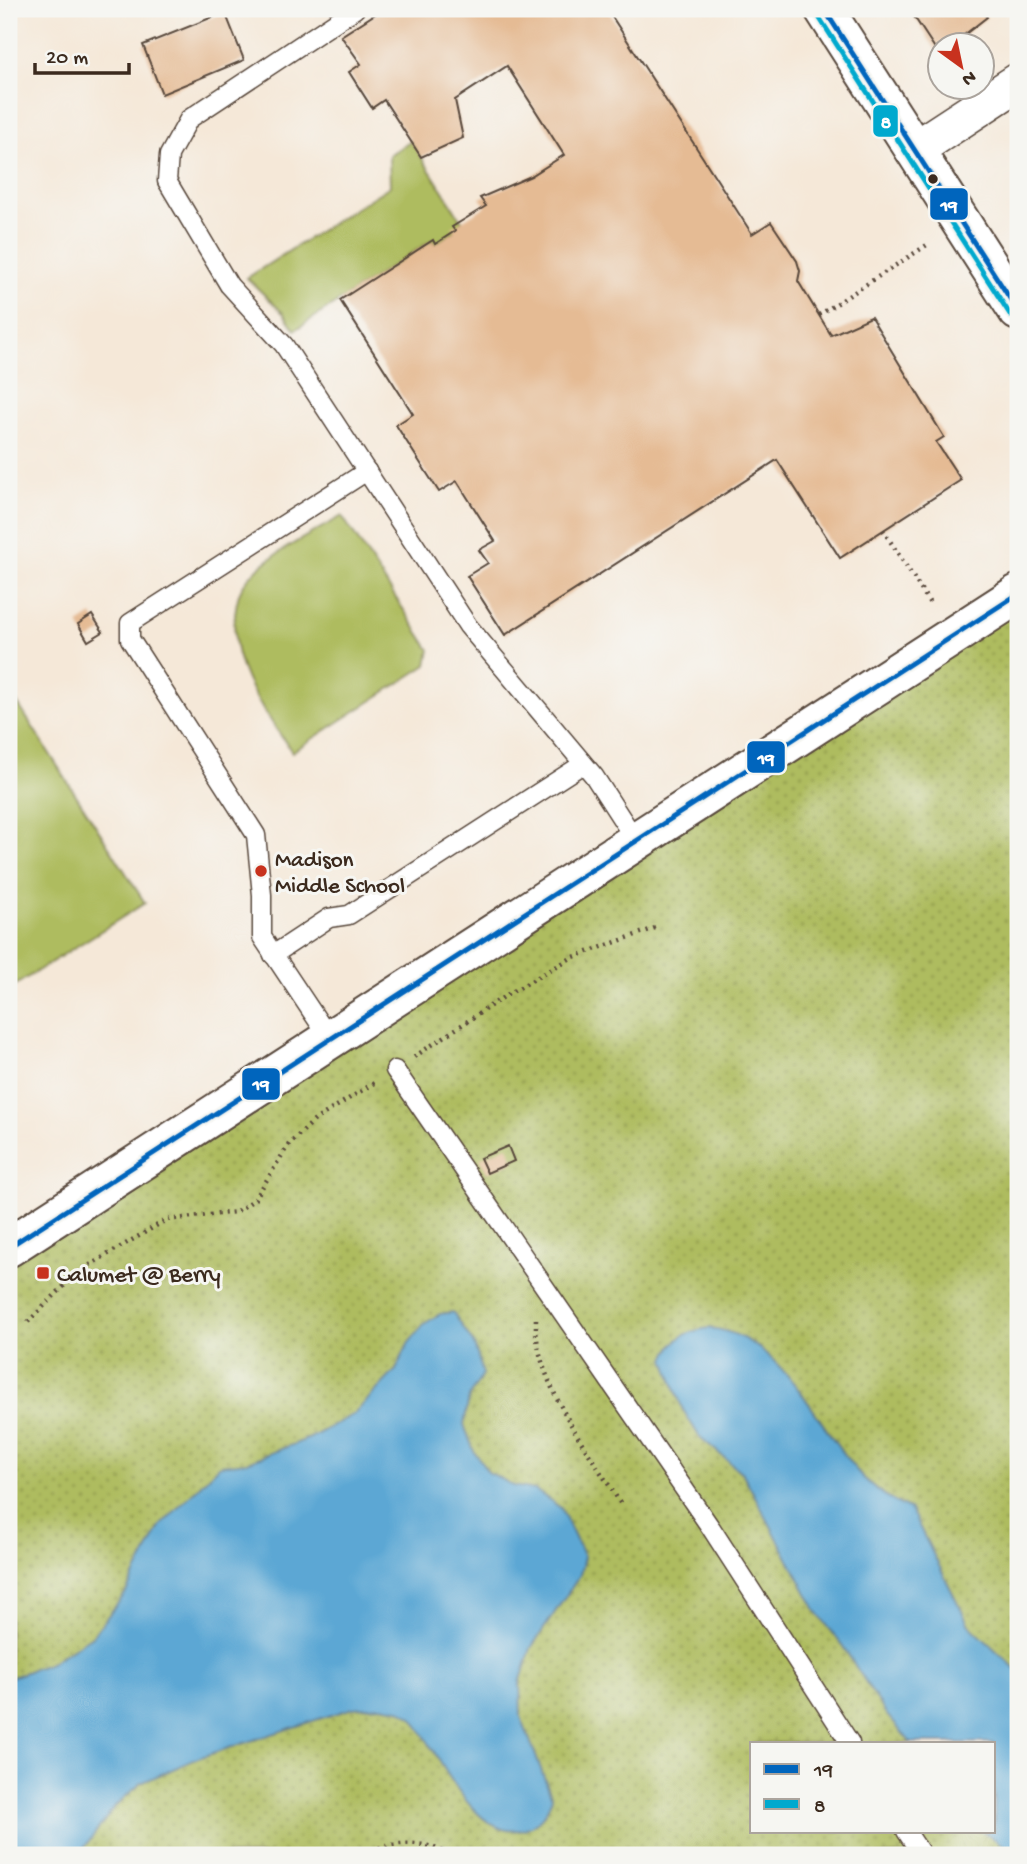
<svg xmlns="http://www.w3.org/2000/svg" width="1027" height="1864" font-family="'Gochi Hand',sans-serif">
<defs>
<pattern id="grass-dots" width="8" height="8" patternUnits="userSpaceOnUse" patternTransform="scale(1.75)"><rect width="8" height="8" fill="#aebc5e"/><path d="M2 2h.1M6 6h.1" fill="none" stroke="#8f994d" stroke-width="1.8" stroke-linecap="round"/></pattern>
</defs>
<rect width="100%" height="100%" fill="#f6f6f2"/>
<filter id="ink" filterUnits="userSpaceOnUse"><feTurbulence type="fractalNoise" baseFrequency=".0143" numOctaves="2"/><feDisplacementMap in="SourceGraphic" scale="14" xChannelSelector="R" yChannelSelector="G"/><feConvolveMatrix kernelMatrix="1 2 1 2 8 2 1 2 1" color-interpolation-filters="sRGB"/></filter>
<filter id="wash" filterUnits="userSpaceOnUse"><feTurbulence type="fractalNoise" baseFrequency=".00686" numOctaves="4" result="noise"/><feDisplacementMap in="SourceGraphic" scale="28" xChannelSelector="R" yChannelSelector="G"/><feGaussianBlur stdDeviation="1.57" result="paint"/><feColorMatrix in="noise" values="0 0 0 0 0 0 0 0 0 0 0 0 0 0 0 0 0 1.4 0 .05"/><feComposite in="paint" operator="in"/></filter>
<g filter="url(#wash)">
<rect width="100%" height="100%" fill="#f5e8d8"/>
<!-- grass -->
<path fill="url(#grass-dots)" stroke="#74733e" stroke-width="2" fill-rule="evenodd" d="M1018 594V1855H9V1246ZM752 1743H994V1831H752Z"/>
<!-- park -->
<g fill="#aebc5e" stroke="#74733e" stroke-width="2">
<path d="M411 141 462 221 455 231 435 244 432 240 295 330 284 314 247 278 390 186 389 155Z"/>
<path d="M342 516 430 650 427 665 292 752C264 710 229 668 235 615 236 605 238 592 244 584 262 557 314 533 342 516Z"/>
<path d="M9 690 145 903 9 989Z"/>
</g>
<!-- water -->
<g fill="#5ca7d4" stroke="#4c6879" stroke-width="2">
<path d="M453 1312 474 1344 483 1374 469 1397 464 1425 474 1451 488 1472 514 1486 535 1490 561 1508 584 1557 580 1575 531 1648 520 1683 521 1717 552 1798C547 1812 540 1824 524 1829 474 1844 437 1749 412 1717L399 1709 381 1706 353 1708 198 1758 141 1783 115 1806 79 1855H9V1678L50 1663 92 1636 125 1594 161 1525 220 1465 247 1462 310 1438 354 1414 396 1370 408 1344 424 1324 440 1314Z"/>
<path d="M709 1328C781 1334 817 1426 859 1473 873 1489 892 1501 911 1510L969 1625 1018 1671V1851L1005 1846 982 1831H994V1743H911L886 1714 842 1645 817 1612 743 1474 699 1436 682 1408 665 1359C673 1338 687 1331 709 1328Z"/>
</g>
<g id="blocks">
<!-- building -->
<g fill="#e5bb94">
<path d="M383 9H607L752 234 771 222 797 261 800 271 798 281 831 335 871 317 944 437 936 442 961 480 840 558 777 460 505 635 467 576 488 563 479 550 495 541 457 481 439 492 396 425 413 414 340 300 433 240 435 244 455 231 452 227 486 206 480 198 531 176 564 155 507 66 455 100 463 138 421 157 384 100 372 108 349 72 361 64 341 36Z"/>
<path d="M923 9H981L987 17 950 46H940V56L913 15Z"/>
<path d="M225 12 244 60 162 94 143 45Z"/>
<path d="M92 615 103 632 88 641 78 624Z"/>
<path d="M508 1146 514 1161 487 1173 480 1158Z"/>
</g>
</g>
</g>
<g filter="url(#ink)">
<use href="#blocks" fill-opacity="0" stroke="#57463a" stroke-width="2"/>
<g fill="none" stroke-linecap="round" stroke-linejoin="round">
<defs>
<g id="lane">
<path d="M355 9 189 119 169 155 167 181 229 285 284 345 468 626 594 776 636 841"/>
<path d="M273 955 329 918 349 915 583 764"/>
<path d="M330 1039 262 937V895L256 835 130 639V623L367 471"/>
<path d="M395 1070 711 1528 850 1743"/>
<path d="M906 1831 922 1855"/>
</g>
<path id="street" d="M914 150 1018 82"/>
<g id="secondary">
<path d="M824 9 1018 311"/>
<path d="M9 1247 1018 594"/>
</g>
</defs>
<!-- lane casing -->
<use href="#lane" stroke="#57463a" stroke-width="21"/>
<!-- street casing -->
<use href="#street" stroke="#57463a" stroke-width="40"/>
<!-- secondary casing -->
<use href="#secondary" stroke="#57463a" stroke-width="42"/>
<!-- path -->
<g stroke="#57463a" stroke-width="4.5" stroke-dasharray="2 5" stroke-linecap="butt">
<path d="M819 315 927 245"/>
<path d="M883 530 931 605"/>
<path d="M414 1057 505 996 571 958 658 927"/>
<path d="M536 1319C533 1381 591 1454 622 1506"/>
<path d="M28 1322 78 1272 166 1220 236 1212 255 1199 289 1144 316 1119 374 1083"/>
<path d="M359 1855C386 1843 423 1837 448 1855"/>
</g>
<!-- lane -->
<use href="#lane" stroke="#fff" stroke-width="18"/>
<!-- street -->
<use href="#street" stroke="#fff" stroke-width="37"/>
<!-- secondary -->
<use href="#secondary" stroke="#fff" stroke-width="38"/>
<defs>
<g id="bus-1">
<path d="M824 9 1018 311"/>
<path d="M9 1247 1018 594"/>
</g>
<path id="bus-2" d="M817 14 1011 316"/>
</defs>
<!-- bus-1 casing -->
<use href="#bus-1" stroke="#f6f6f2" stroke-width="10"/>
<!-- bus-2 casing -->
<use href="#bus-2" stroke="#f6f6f2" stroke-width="10"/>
<!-- bus-1 -->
<use href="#bus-1" stroke="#0065bd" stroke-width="5"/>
<!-- bus-2 -->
<use href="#bus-2" stroke="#00a9ce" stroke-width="5"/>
</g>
</g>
<!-- markers -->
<circle fill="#3b2a1e" stroke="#f6f6f2" stroke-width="2.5" cx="933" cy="179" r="6"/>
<g fill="#c8321e" stroke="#f6f6f2" stroke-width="2.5">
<circle cx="261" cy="871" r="7"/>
<rect x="36" y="1266" width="14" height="14" rx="3.5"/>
</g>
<g text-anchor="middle" stroke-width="6" stroke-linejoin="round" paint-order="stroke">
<!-- poi labels -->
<g font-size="23" fill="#3b2a1e" stroke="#f6f6f2" text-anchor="start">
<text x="275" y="866">Madison<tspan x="275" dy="26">Middle School</tspan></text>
<text x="57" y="1281">Calumet @ Berry</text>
</g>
</g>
<g stroke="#f6f6f2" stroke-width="2.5">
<rect x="872" y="104" width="27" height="34" rx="7" fill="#00a9ce"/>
<rect x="929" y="187" width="40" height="34" rx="7" fill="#0065bd"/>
<rect x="746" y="740" width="40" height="34" rx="7" fill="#0065bd"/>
<rect x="241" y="1067" width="40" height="34" rx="7" fill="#0065bd"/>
</g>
<g font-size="19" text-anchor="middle" font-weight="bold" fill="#fff">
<text x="886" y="128">8</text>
<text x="949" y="211">19</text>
<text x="766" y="764">19</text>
<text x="261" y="1090">19</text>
</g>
<!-- margin -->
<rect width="1027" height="1864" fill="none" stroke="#f6f6f2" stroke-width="35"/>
<!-- legend -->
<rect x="750" y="1742" width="245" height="91" fill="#f6f6f2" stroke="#aba49d" stroke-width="2"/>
<rect x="764" y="1764" width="35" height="10" fill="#0065bd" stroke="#aba49d" stroke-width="2"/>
<text x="814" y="1776" font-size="21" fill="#3b2a1e">19</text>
<rect x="764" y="1799" width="35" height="10" fill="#00a9ce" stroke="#aba49d" stroke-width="2"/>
<text x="814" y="1812" font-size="21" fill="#3b2a1e">8</text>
<!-- north arrow -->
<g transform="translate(961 66) rotate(147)"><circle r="33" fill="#f6f6f2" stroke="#aba49d" stroke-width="2"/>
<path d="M0-5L12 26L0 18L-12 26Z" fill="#c8321e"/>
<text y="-10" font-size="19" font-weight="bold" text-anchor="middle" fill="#3b2a1e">N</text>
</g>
<!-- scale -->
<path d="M35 63v10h94v-10" fill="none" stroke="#3b2a1e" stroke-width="3.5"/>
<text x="46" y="63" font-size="21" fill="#3b2a1e" stroke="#f6f6f2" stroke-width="5" paint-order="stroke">20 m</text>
</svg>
